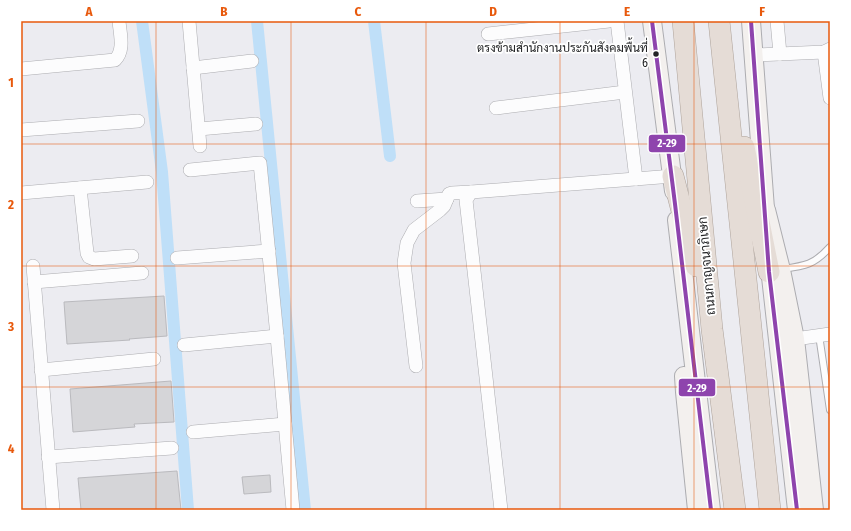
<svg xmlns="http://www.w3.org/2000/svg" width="851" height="531" font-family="'Fira Sans Condensed',Sarabun,sans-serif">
<rect width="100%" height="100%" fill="#ececf1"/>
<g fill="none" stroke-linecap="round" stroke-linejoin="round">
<!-- canal -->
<g stroke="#bfdff8" stroke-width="12">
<path d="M142 21 162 172 188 510"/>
<path d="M257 21 305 510"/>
<path d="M374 21 390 156"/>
</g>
</g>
<!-- building -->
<g fill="#d5d5d8" stroke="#bababe">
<path d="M164 296 167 336 129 339 130 340 67 344 64 302Z"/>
<path d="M171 381 174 422 134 424 135 427 73 432 70 389Z"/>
<path d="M177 471 181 510H81L78 478Z"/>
<path d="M270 475 271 492 244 494 242 477Z"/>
</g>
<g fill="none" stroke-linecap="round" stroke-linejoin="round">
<defs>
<g id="service">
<path d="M782 269C805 266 814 265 830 247"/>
<path d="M819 335 830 410"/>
</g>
<g id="minor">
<path d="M189 21 200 146"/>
<path d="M617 21 636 179"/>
<path d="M777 21 780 54"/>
<path d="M488 34 609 21"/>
<path d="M824 52 830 98"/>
<path d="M755 55 824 52 830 49"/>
<path d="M193 68 252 61"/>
<path d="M21 69 115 60C125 50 120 34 119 21"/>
<path d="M496 108 625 92"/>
<path d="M199 129 256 124"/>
<path d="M21 130 138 121"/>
<path d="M190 170 260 163 277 336 293 510"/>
<path d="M80 188 87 253 89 257 94 259 132 256"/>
<path d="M21 193 147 182"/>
<path d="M417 201 447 199"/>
<path d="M177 258 269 251"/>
<path d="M33 266 53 510"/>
<path d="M34 282 142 273"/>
<path d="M795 339 830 334"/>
<path d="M184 345 277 336"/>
<path d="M416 366 404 263 407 243 414 230 440 210 444 206 449 194 452 193 471 192"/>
<path d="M41 370 154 359"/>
<path d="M193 432 285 424"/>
<path d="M48 457 172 448"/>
<path d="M501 510 466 200 471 192 673 176"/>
</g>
<g id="secondary">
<path d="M652 21 674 191"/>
<path d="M751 21 766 222"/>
<path d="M766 210 781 270 795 339 814 510"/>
<path d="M677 220 711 510"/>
<path d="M769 259 797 510"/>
<path d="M684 376 685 392 697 510"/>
</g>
<g id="trunk">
<path d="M683 21 712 329 735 510"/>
<path d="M719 21 770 510"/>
<path d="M744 147 769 272"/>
<path d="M673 176 696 266"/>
</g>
</defs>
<!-- service casing -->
<use href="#service" stroke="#acacb0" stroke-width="8"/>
<!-- minor casing -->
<use href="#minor" stroke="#acacb0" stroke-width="14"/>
<!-- secondary casing -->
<use href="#secondary" stroke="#acacb0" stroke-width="20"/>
<!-- trunk casing -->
<use href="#trunk" stroke="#aea39b" stroke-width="22"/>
<!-- service -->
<use href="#service" stroke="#fcfcfd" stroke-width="6"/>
<!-- minor -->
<use href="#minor" stroke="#fcfcfd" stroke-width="13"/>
<!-- secondary -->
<use href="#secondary" stroke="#f3f0ee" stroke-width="18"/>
<!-- trunk -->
<use href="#trunk" stroke="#e5dcd6" stroke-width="21"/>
<defs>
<g id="bus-1">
<path d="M652 21 675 204 711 510"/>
<path d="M751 21 769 272 797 510"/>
</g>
</defs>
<!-- bus-1 casing -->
<use href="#bus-1" stroke="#fff" stroke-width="7"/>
<!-- bus-1 -->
<use href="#bus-1" stroke="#8e44ad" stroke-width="4"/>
</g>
<!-- grid -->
<path fill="none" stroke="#e8590c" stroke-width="1" stroke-opacity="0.55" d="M156 21V510M291 21V510M426 21V510M560 21V510M694 21V510M21 144H830M21 266H830M21 387H830"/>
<!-- markers -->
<circle fill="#232426" stroke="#fff" stroke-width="1.5" cx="656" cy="54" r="3.5"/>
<g text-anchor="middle" stroke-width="3.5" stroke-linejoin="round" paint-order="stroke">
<!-- bus labels -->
<g font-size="12" fill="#232426" stroke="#fff" text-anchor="end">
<text x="648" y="52">ตรงข้ามสำนักงานประกันสังคมพื้นที่<tspan x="648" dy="15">6</tspan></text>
</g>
<!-- street labels -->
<g font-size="13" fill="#232426" stroke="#fff">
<text transform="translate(706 266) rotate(-95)" y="5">ถนนกาญจนาภิเษก</text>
</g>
</g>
<g stroke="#fff" stroke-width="1.5">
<rect x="648" y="134" width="38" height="19" rx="4" fill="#8e44ad"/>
<rect x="678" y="378" width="38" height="19" rx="4" fill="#8e44ad"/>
</g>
<g font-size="11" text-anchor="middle" font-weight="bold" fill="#fff">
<text x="667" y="147">2-29</text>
<text x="697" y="392">2-29</text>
</g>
<!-- border -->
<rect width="851" height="531" fill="none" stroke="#ffffff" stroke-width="44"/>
<rect x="22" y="22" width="807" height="487" fill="none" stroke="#e8590c" stroke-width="1.5"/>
<g font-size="13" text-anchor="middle" font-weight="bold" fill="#e8590c">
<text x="89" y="16">A</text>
<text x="224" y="16">B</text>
<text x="358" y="16">C</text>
<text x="493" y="16">D</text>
<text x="627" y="16">E</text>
<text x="762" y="16">F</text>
<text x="11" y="87">1</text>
<text x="11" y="209">2</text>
<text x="11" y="331">3</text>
<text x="11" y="453">4</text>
</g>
</svg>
